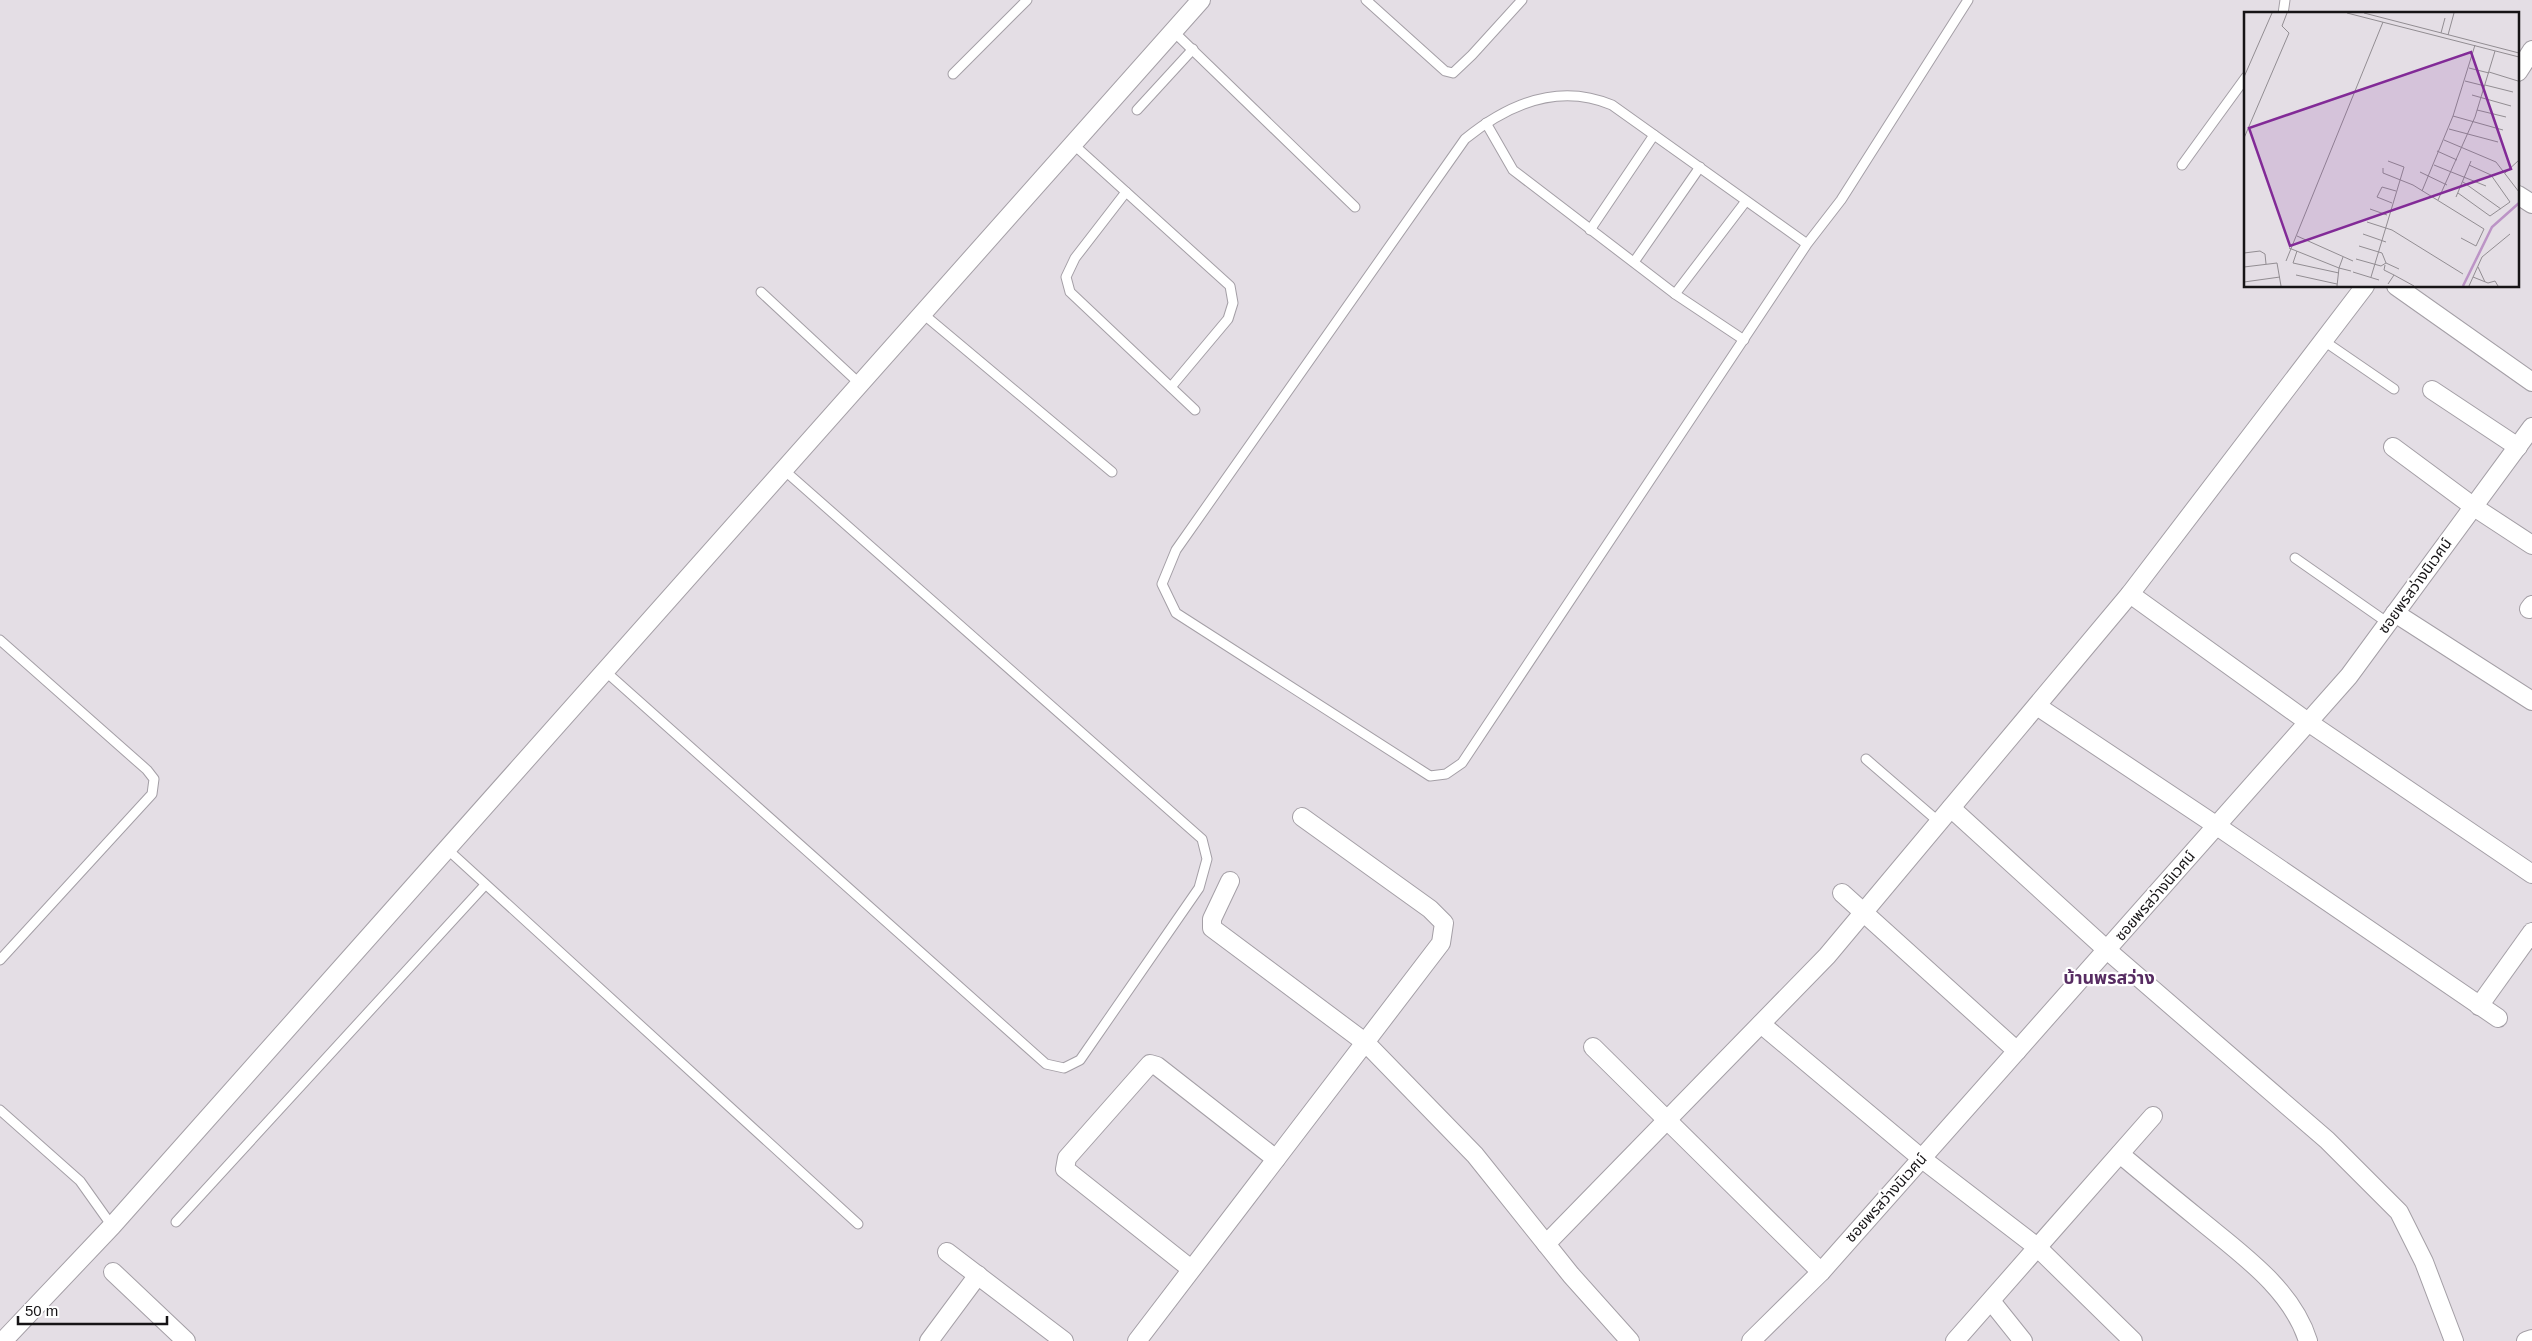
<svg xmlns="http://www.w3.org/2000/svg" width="2532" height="1341" font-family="Helvetica,'Noto Sans Thai',sans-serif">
<rect width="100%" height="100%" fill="#e4dee5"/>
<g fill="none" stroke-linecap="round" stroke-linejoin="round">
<defs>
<g id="lane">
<path d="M1366 0 1445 71 1453 73 1472 55 1522 0"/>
<path d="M2283 14 2285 0"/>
<path d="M1173 31 1355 207"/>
<path d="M953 74 1027 0"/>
<path d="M1137 110 1193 49"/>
<path d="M1486 123 1513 170 1675 294 1744 340"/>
<path d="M1073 144 1230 286 1233 303 1228 319 1171 387"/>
<path d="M2182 165 2246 77"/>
<path d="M1126 192 1075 258 1066 277 1070 292 1195 410"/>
<path d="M1590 230 1654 135"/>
<path d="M1807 244 1462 763 1446 774 1430 776 1176 613 1162 584 1176 550 1465 139C1508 104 1558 82 1612 105L1807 244 1841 200 1968 0"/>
<path d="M1634 262 1700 167"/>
<path d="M761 292 860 384"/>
<path d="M1675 294 1746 201"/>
<path d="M922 313 1112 472"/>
<path d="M2324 341 2394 389"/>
<path d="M2295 558 2388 623"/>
<path d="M0 640 147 770 154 779 152 794 0 960"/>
<path d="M605 671 1046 1064 1064 1068 1080 1060 1199 888 1207 859 1202 839 784 470"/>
<path d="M1866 759 1939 822"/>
<path d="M447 849 858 1224"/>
<path d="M0 1110 80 1181 112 1226"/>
<path d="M176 1222 485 885"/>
</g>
<g id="street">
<path d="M2518 72 2532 50"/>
<path d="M2518 195 2532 204"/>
<path d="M2396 286 2532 382"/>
<path d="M2432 390 2518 447"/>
<path d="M2393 447 2474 507 2532 545"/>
<path d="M2130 594 2308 722 2532 874"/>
<path d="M2529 609 2532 605"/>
<path d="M2395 613 2532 701"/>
<path d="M2037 706 2217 826 2498 1018"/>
<path d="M1951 808 2107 950 2327 1140 2399 1212 2424 1262 2454 1341"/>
<path d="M1230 881 1212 919V928L1366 1043 1475 1155 1571 1275 1630 1341"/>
<path d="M1842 893 2017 1051"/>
<path d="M2479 1006 2532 932"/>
<path d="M1761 1024 1921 1158 2037 1247 2133 1341"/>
<path d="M1593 1047 1821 1272"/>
<path d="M2120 1154C2146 1176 2173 1198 2200 1220 2240 1253 2292 1289 2308 1341"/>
<path d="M1546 1244 1827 956 2130 594 2365 286"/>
<path d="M947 1252 1064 1341"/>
<path d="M1191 1269 1065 1169 1067 1158 1150 1064 1157 1066 1276 1159"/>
<path d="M113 1272 186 1341"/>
<path d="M1991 1301 2023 1341"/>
<path d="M3 1341 112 1226 1201 0"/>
<path d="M929 1341 978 1275"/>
<path d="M1137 1341 1441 943 1444 923 1430 909 1302 817"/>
<path d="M1751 1341 1821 1272 2349 676 2532 427"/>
<path d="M1955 1341 2153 1116"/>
<path d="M2526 1341 2532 1339"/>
</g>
</defs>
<!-- lane casing -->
<use href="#lane" stroke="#a49fa6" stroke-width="11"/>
<!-- street casing -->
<use href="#street" stroke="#a49fa6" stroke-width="20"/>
<!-- lane -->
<use href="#lane" stroke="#fff" stroke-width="9"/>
<!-- street -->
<use href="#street" stroke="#fff" stroke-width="18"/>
</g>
<g text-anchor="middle" stroke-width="4.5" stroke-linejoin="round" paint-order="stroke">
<!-- street labels -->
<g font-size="15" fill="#161416" stroke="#fff">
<text transform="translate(2415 586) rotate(-54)" y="5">ซอยพรสว่างนิเวศน์</text>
<text transform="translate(2155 896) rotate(-49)" y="5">ซอยพรสว่างนิเวศน์</text>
<text transform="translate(1886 1198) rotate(-48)" y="5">ซอยพรสว่างนิเวศน์</text>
</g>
<!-- quarter labels -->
<g font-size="18" font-weight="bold" fill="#572c62" stroke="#fff">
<text x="2109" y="984">บ้านพรสว่าง</text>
</g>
</g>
<!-- overview -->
<g transform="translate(2244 12)">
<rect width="275" height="275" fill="#e4dee5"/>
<path fill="none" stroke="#bc94c6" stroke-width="2.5" d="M219 274 248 215 275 191"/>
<path fill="none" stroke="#928d92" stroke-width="1" d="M103 1 275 45M120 1 275 41M197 21 201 6M204 23 210 1M225 56 245 61M245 60 274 69M0 65 28 1M221 69 241 74M241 73 269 80M228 83 267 94M233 98 262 105M209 104 259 118M205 117 254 130M0 126 45 21 38 14 43 1M200 128 252 150 275 180M193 139 213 148M190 153 242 174M139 156V161L169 173 240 217 232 234 217 226M176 160 203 173M261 161 275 148M219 170 257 197M178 179 209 104 231 33M214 181 246 204 266 190 247 163 225 153M212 185 227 149M194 188 231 105 251 39M148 191 133 185 138 175 152 179M126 197 143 203M123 210 148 218 219 262M119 222 142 230M53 224 109 249M115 234 138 241 142 251M45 236 95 256 93 274M53 239 49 251 95 261M0 241 16 239 21 242 22 252M99 245 95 256 107 259M112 247 137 254 142 251 155 257M42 249 139 10M141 253 140 258 150 263M0 255 33 251 37 274M234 255 241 270M109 260 135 268M52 263 93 272M127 265 160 155 144 149M229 265 244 271 251 269 254 274M0 270 36 265M144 272 150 263 170 274M225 274 238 245 266 222"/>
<path fill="#822a97" fill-opacity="0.15" stroke="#822a97" stroke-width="2.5" d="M227 40 267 157 46 234 5 116Z"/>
<rect width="275" height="275" fill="none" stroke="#161416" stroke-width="2.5"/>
</g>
<!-- scale -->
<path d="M18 1316v8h149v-8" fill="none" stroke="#161416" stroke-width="2.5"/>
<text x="25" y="1316" font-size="15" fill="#161416" stroke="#ffffff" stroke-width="4" paint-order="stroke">50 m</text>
</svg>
